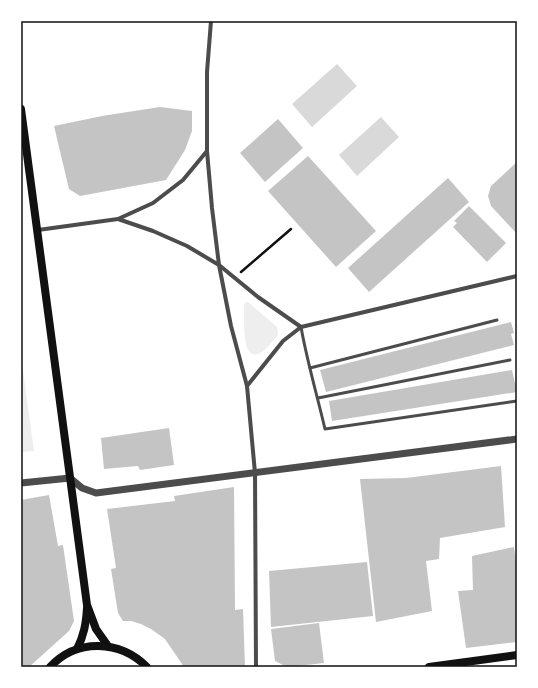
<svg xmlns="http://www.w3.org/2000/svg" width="538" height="688" font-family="Merriweather,serif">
<rect width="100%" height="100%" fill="#fff"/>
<!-- green -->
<g fill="#eee">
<path d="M246 302 249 303 277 327 278 332V335C273 340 264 353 258 354 255 355 251 354 249 351 243 344 244 315 244 305Z"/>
<path d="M21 356 34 451 21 452Z"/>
</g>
<!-- water -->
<g fill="#d9d9d9">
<path d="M337 64 357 86 312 127 292 104Z"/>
<path d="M381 117 399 137 357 176 339 155Z"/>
</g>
<!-- building -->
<g fill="#c4c4c4">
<path d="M160 107 192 111V131L185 150 166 180 80 196 69 189 54 126 102 116Z"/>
<path d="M278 119 303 148 265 182 240 153Z"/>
<path d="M308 156 376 231 336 267 268 191Z"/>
<path d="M517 162V234L491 206 488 196 491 186Z"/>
<path d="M448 178 469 202 369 292 348 268Z"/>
<path d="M469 206 506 243 487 262 453 227 457 223 454 221Z"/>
<path d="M511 322 514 333 511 334 514 345 326 392 320 370Z"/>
<path d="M512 370 517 392 332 421 329 401Z"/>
<path d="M169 428 174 465 140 470 138 466 104 469 101 438Z"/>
<path d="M501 466 505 527 440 538 439 559 426 561 432 611 376 622 360 479 406 478Z"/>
<path d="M234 487 235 610 243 609 245 667H184L165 639 151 629 141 624 131 621H123L118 613 111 569 116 568 107 509 175 501 174 496Z"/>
<path d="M49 495 58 546 63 545 74 621 69 631 29 667H21V500Z"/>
<path d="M514 547 517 570V642L466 648 458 591 473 590 472 556Z"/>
<path d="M367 562 373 616 271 627 269 571Z"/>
<path d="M319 623 324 663 287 667 275 661 271 629Z"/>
</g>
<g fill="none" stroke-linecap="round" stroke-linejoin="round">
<!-- path -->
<path stroke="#111" stroke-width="2.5" d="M241 272 291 229"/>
<!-- service -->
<g stroke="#4c4c4c" stroke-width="3">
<path d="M301 327C307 361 317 395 325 429L517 401"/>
<path d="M310 368 497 320"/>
<path d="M318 398 510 360"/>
</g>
<!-- minor -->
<g stroke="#4c4c4c" stroke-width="4">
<path d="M211 21 207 72V151L212 208 219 265 231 326 247 386 255 473 256 667"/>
<path d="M118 219 153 231 187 246 219 265 258 297 301 327"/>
<path d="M38 230 118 219 153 203 183 180 207 151"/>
<path d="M247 386 283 341 301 327 517 276"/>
</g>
<!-- tertiary -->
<path stroke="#4c4c4c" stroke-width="7" d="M21 483 70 478 82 488 96 493 517 439"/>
<!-- secondary -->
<g stroke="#111" stroke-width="8">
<path d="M21 109 87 605 96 629 108 646"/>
<path d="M77 649C84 635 86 624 87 608"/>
<path d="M50 667C77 638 120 640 147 667"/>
<path d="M429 667 517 655"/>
</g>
</g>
<!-- border -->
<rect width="538" height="688" fill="none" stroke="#ffffff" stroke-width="44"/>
<rect x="22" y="22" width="494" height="644" fill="none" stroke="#111" stroke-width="1.5"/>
</svg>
